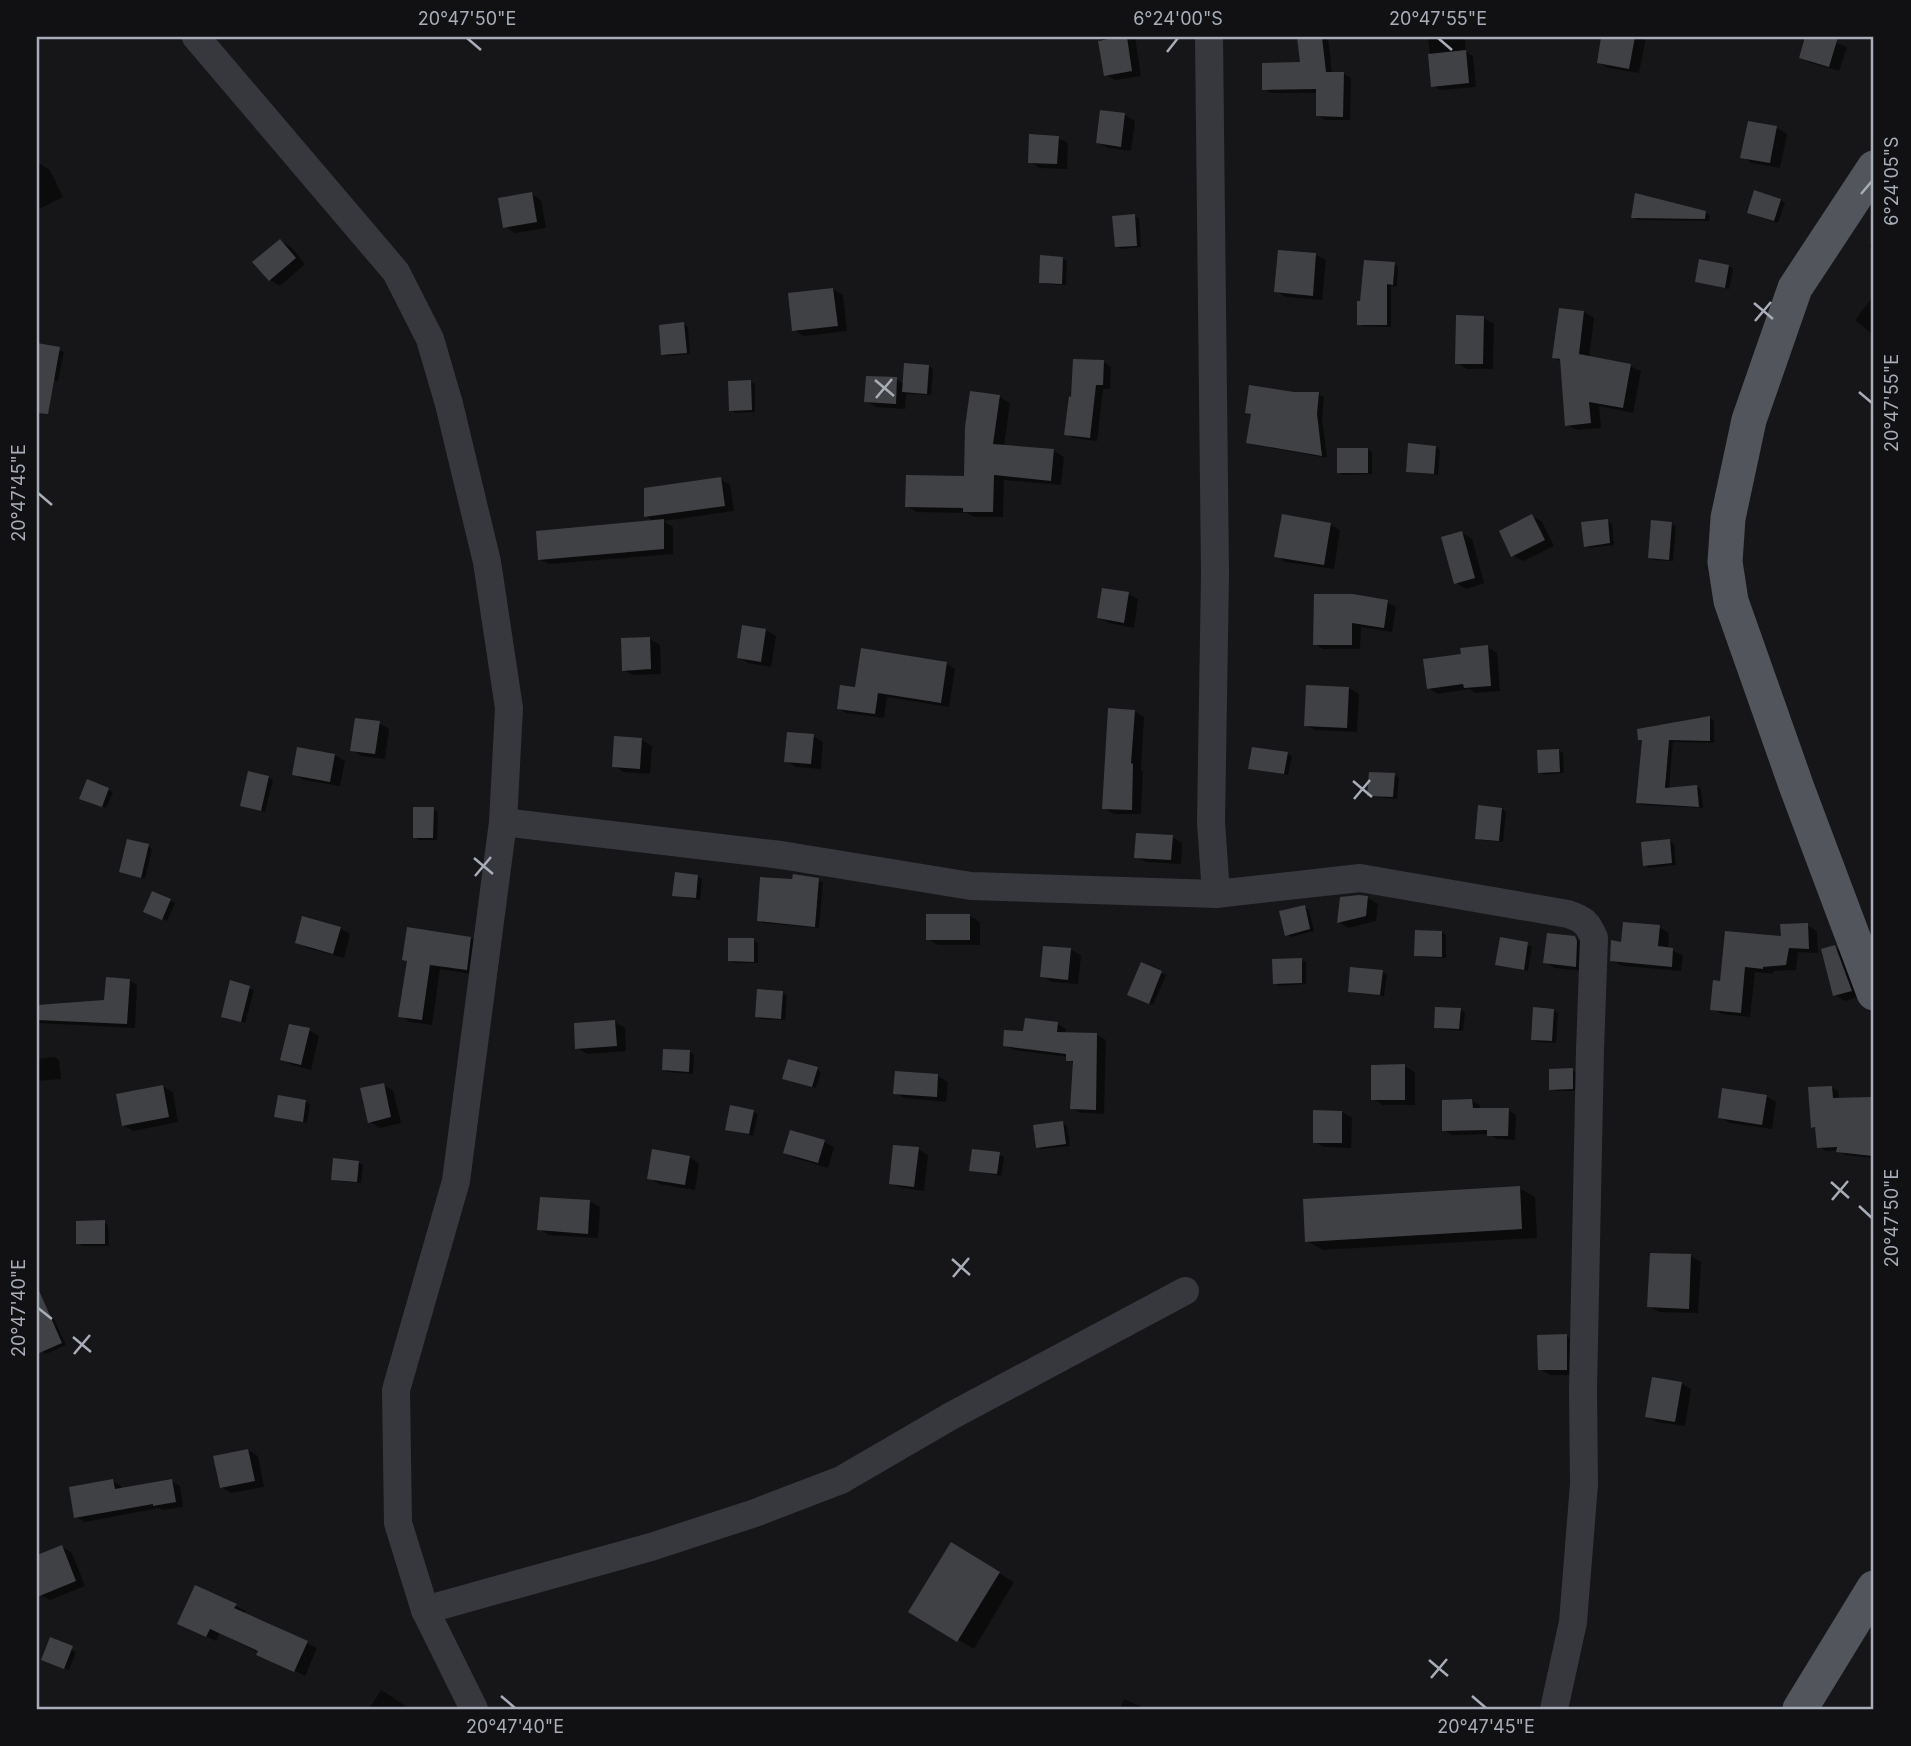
<svg xmlns="http://www.w3.org/2000/svg" width="1911" height="1746" font-family="Inter,sans-serif">
<rect width="100%" height="100%" fill="#161618"/>
<!-- shadow -->
<g fill="#0007">
<path d="M1099 37H1135L1141 76 1115 80 1105 75Z"/>
<path d="M1299 37H1328L1332 74H1344L1351 78 1350 120H1325L1318 115V93H1271L1264 89 1302 64Z"/>
<path d="M1428 37H1465L1466 52 1473 56 1476 87 1441 90 1433 86Z"/>
<path d="M1603 37H1646L1639 73 1608 68 1598 62Z"/>
<path d="M1807 37H1822L1847 47 1839 71 1811 63 1801 57Z"/>
<path d="M1125 115 1135 121 1131 151 1108 148 1097 142Z"/>
<path d="M1777 128 1787 134 1780 168 1752 163 1742 157Z"/>
<path d="M1058 138 1068 143 1067 169 1040 168 1030 162Z"/>
<path d="M40 164 50 170 63 197 41 208 37 205V165Z"/>
<path d="M531 194 541 200 546 228 515 233 505 227Z"/>
<path d="M1780 200 1785 203 1778 223 1753 215Z"/>
<path d="M1705 212 1710 215 1709 221 1637 220 1632 217Z"/>
<path d="M1135 216 1139 218 1141 247 1121 249 1116 246Z"/>
<path d="M1874 238V249L1869 246Z"/>
<path d="M280 241 291 247 305 264 280 286 270 280Z"/>
<path d="M1316 255 1326 260 1322 300 1286 297 1276 291Z"/>
<path d="M1062 258 1067 261 1066 285 1045 284 1040 282Z"/>
<path d="M1394 264 1398 267 1397 286H1391V327L1363 326 1359 324Z"/>
<path d="M1729 266 1733 269 1729 289 1701 283Z"/>
<path d="M833 289 843 295 847 331 804 336 794 330Z"/>
<path d="M1873 297 1874 298V336L1855 320Z"/>
<path d="M1584 312 1594 318 1589 358 1630 366 1641 371 1633 413 1599 406 1601 428 1577 430 1567 425 1562 362 1554 358Z"/>
<path d="M1484 318 1494 324 1493 369H1467L1457 363Z"/>
<path d="M684 324 688 327 690 354 667 356 663 354Z"/>
<path d="M37 345 64 352 58 381 37 377Z"/>
<path d="M1104 362 1111 367 1110 389H1103L1097 441 1074 438 1066 434Z"/>
<path d="M928 366 933 369 931 395 906 394 905 409 876 407 866 401 896 379 904 384Z"/>
<path d="M750 382 755 384V412L735 413 731 410Z"/>
<path d="M1294 393 1318 394 1324 397 1322 418 1327 458 1254 445 1248 442 1252 415 1247 412Z"/>
<path d="M1000 397 1010 403 1004 446 1054 451 1064 457 1061 485 1004 480 1003 517H974L967 513 917 512 907 506 965 477Z"/>
<path d="M1436 447 1440 450 1438 475 1412 473 1408 471Z"/>
<path d="M1368 449 1372 452V474L1343 475 1338 472Z"/>
<path d="M720 479 730 485 734 511 663 521 673 527V554L549 564 539 559 655 522 646 516Z"/>
<path d="M1532 516 1542 522 1554 546 1523 561 1513 556Z"/>
<path d="M1607 521 1612 524 1614 545 1590 548 1586 546Z"/>
<path d="M1330 524 1340 530 1334 569 1286 562 1276 556Z"/>
<path d="M1671 524 1676 526 1673 561 1654 560 1650 557Z"/>
<path d="M1462 533 1472 539 1484 583 1466 589 1456 583Z"/>
<path d="M1128 594 1138 599 1134 628 1109 623 1099 618Z"/>
<path d="M1387 602 1396 607 1392 632 1361 627 1360 649H1323L1315 644Z"/>
<path d="M743 627 766 630 776 636 771 667 748 663 738 657Z"/>
<path d="M650 639 660 645 661 674 633 675 623 670Z"/>
<path d="M1487 647 1497 653 1500 691 1475 693 1469 689 1438 694 1428 688 1463 655Z"/>
<path d="M947 664 955 669 949 707 887 697 884 718 847 713 838 708 856 689Z"/>
<path d="M1349 688 1359 694 1357 732 1315 730 1305 725Z"/>
<path d="M1134 711 1144 717 1141 770 1143 771 1141 814H1114L1104 808Z"/>
<path d="M1710 718 1714 721V743L1673 742 1669 789 1697 787 1701 789 1703 808 1642 805 1637 802 1644 741 1639 739V730Z"/>
<path d="M379 723 389 729 385 759 362 756 352 750Z"/>
<path d="M813 736 823 742 821 769 796 767 786 761Z"/>
<path d="M642 740 652 746 650 774 624 772 614 766Z"/>
<path d="M299 749 335 755 345 761 340 786 304 780 294 774Z"/>
<path d="M1558 750 1563 753 1564 773 1544 775 1539 772Z"/>
<path d="M1287 753 1292 756 1288 775 1250 768Z"/>
<path d="M1394 775 1399 778 1397 799 1374 797 1369 795Z"/>
<path d="M268 777 273 780 265 812 242 806Z"/>
<path d="M88 781 113 792 106 808 85 801Z"/>
<path d="M433 809 438 812 437 840H419L415 837Z"/>
<path d="M1502 809 1506 812 1503 842 1482 840 1477 838Z"/>
<path d="M1172 837 1182 843 1181 864 1146 862 1136 857Z"/>
<path d="M1670 841 1674 844 1676 865 1649 868 1645 865Z"/>
<path d="M148 846 152 849 145 879 121 871Z"/>
<path d="M698 876 702 879 700 900 674 895Z"/>
<path d="M794 876 823 882 819 928 763 923 759 920 794 881Z"/>
<path d="M153 893 175 903 167 921 150 914Z"/>
<path d="M1368 898 1378 904 1376 921 1348 928 1339 922Z"/>
<path d="M1304 907 1309 910 1314 931 1291 937 1286 934Z"/>
<path d="M970 916 980 922V945H938L928 939Z"/>
<path d="M1807 925 1817 931 1818 953 1798 952 1796 970 1773 971V974L1755 972 1750 1017 1722 1014 1712 1009 1721 982 1782 938Z"/>
<path d="M1659 927 1669 933 1668 949 1683 955 1681 971 1622 966 1612 960 1623 944Z"/>
<path d="M340 928 350 934 344 958 307 948 297 942Z"/>
<path d="M1442 932 1446 935V958L1420 957 1415 955Z"/>
<path d="M471 938 481 944 477 975 440 969 432 1025 410 1022 400 1016 408 962 404 959Z"/>
<path d="M1574 938 1585 944 1586 971 1555 968 1545 962Z"/>
<path d="M1502 939 1532 946 1528 971 1497 964Z"/>
<path d="M753 940 758 943V963H734L730 960Z"/>
<path d="M1045 947 1071 950 1081 955 1078 984 1052 982 1042 976Z"/>
<path d="M1834 947 1845 953 1861 996 1845 1001 1835 995Z"/>
<path d="M1301 960 1306 962V984L1279 986 1274 983Z"/>
<path d="M1142 965 1166 975 1153 1005 1134 997Z"/>
<path d="M1382 972 1387 975 1384 996 1354 993 1349 991Z"/>
<path d="M129 980 137 985 135 1028 37 1023V1006L106 1001Z"/>
<path d="M231 983 254 990 245 1023 223 1016Z"/>
<path d="M782 992 787 995 785 1020 761 1019 757 1016Z"/>
<path d="M1460 1010 1465 1012 1463 1031 1440 1029 1436 1027Z"/>
<path d="M1554 1011 1558 1013 1556 1043 1537 1042 1532 1039Z"/>
<path d="M615 1022 625 1028 626 1051 587 1054 577 1048Z"/>
<path d="M1058 1024 1066 1029 1065 1034 1097 1035 1106 1040 1104 1114 1081 1113 1072 1108 1075 1064 1068 1060V1057L1014 1050 1005 1045Z"/>
<path d="M309 1030 319 1036 311 1070 292 1065 282 1059Z"/>
<path d="M665 1051 690 1052 694 1055 693 1074 668 1072 664 1070Z"/>
<path d="M55 1057 59 1060 61 1079 37 1081V1059Z"/>
<path d="M1404 1066 1415 1072V1105H1383L1373 1099Z"/>
<path d="M817 1069 821 1072 816 1088 784 1079Z"/>
<path d="M1573 1070 1577 1073V1091H1555L1550 1089Z"/>
<path d="M938 1076 948 1082 946 1102 905 1098 895 1093Z"/>
<path d="M383 1085 393 1090 401 1123 380 1128 370 1122Z"/>
<path d="M162 1086 173 1092 178 1122 133 1131 123 1125Z"/>
<path d="M1831 1087 1838 1091 1839 1099 1874 1100V1158L1845 1155 1838 1150 1826 1151 1819 1147 1817 1129 1812 1127Z"/>
<path d="M1766 1096 1776 1102 1772 1129 1730 1123 1720 1117Z"/>
<path d="M1472 1101 1480 1105V1110H1508L1516 1115 1515 1140 1497 1139 1489 1134 1452 1135 1444 1130Z"/>
<path d="M306 1102 310 1104 307 1123 276 1116Z"/>
<path d="M753 1112 758 1114 753 1136 727 1129Z"/>
<path d="M1342 1112 1352 1118 1351 1148 1324 1147 1314 1142Z"/>
<path d="M1063 1123 1067 1126 1070 1146 1042 1149 1037 1147Z"/>
<path d="M824 1142 834 1147 828 1168 795 1158 785 1152Z"/>
<path d="M918 1149 928 1155 924 1191 901 1188 891 1183Z"/>
<path d="M999 1154 1004 1157 1001 1176 971 1170Z"/>
<path d="M689 1157 699 1163 695 1190 659 1184 649 1178Z"/>
<path d="M358 1162 363 1165 361 1183 337 1181 333 1179Z"/>
<path d="M1519 1188 1535 1197 1537 1238 1323 1250 1307 1241Z"/>
<path d="M590 1202 600 1207 598 1238 549 1235 539 1229Z"/>
<path d="M104 1222 108 1225 109 1246H82L78 1243Z"/>
<path d="M1691 1256 1701 1262 1698 1313 1659 1312 1649 1306Z"/>
<path d="M49 1315 53 1317 66 1345 46 1354 42 1351 37 1340V1320Z"/>
<path d="M1566 1336 1577 1342 1576 1375H1550L1540 1369Z"/>
<path d="M1681 1383 1691 1389 1685 1426 1657 1422 1647 1416Z"/>
<path d="M248 1450 258 1456 264 1487 231 1493 221 1487Z"/>
<path d="M112 1481 121 1486 122 1490 171 1481 180 1486 183 1507 163 1510 159 1508 85 1522 76 1517Z"/>
<path d="M951 1545 1014 1582 974 1649 911 1612Z"/>
<path d="M62 1547 72 1553 85 1586 50 1600 40 1595 37 1586V1557Z"/>
<path d="M236 1606 246 1611 244 1614 317 1648 305 1676 220 1633 216 1641 189 1629Z"/>
<path d="M51 1639 76 1652 69 1670 47 1661Z"/>
<path d="M381 1690 389 1695 410 1709H369Z"/>
<path d="M1124 1699 1147 1709H1120Z"/>
</g>
<!-- building -->
<g fill="#404145">
<path d="M1119 37H1127L1132 71 1104 76 1098 41Z"/>
<path d="M1297 37H1322L1326 72H1344L1343 117 1316 116V89L1262 90V63L1300 62Z"/>
<path d="M1601 37H1635L1629 69 1597 63Z"/>
<path d="M1805 37H1838L1829 67 1799 58Z"/>
<path d="M1466 50 1469 83 1431 87 1428 54Z"/>
<path d="M1100 110 1125 113 1121 147 1096 143Z"/>
<path d="M1748 121 1777 126 1770 163 1740 158Z"/>
<path d="M1029 134 1059 136 1057 164 1028 163Z"/>
<path d="M1754 190 1781 199 1774 221 1747 213Z"/>
<path d="M532 192 537 222 503 228 498 198Z"/>
<path d="M1635 193 1706 211 1705 219 1631 218Z"/>
<path d="M1135 214 1137 246 1115 247 1112 216Z"/>
<path d="M280 239 296 258 269 281 252 262Z"/>
<path d="M1278 250 1316 253 1313 296 1274 292Z"/>
<path d="M1040 255 1063 257 1062 284 1039 283Z"/>
<path d="M1699 259 1729 265 1725 288 1695 282Z"/>
<path d="M1364 260 1395 262 1393 285 1387 284V325H1357V301H1360Z"/>
<path d="M833 288 838 326 792 331 788 293Z"/>
<path d="M1559 308 1584 311 1579 354 1631 364 1623 408 1589 402 1591 423 1565 426 1560 359 1552 358Z"/>
<path d="M1456 315 1484 316 1483 364H1455Z"/>
<path d="M684 322 687 353 661 355 659 325Z"/>
<path d="M37 343 60 347 48 414 37 413Z"/>
<path d="M1073 359 1104 360 1103 385H1096L1090 438 1064 435 1069 396 1071 397Z"/>
<path d="M904 363 929 365 927 394 902 392Z"/>
<path d="M866 376 897 377 896 404 864 402Z"/>
<path d="M751 380 752 410 729 411 728 381Z"/>
<path d="M1249 385 1294 392H1319L1317 414 1322 456 1246 443 1251 414 1245 413Z"/>
<path d="M970 391 1000 395 993 444 1054 449 1051 481 994 475 993 512H963V508L905 507 906 475 964 476 965 427Z"/>
<path d="M1408 443 1436 446 1434 474 1406 472Z"/>
<rect x="1337" y="448" width="31" height="25"/>
<path d="M721 477 725 506 644 517V488Z"/>
<path d="M1282 514 1331 523 1324 565 1274 557Z"/>
<path d="M1532 514 1545 540 1511 557 1499 531Z"/>
<path d="M664 519V549L538 560 536 531Z"/>
<path d="M1608 519 1610 543 1584 547 1581 522Z"/>
<path d="M1651 520 1672 522 1669 560 1648 558Z"/>
<path d="M1462 531 1475 578 1454 584 1441 537Z"/>
<path d="M1102 588 1129 592 1124 623 1097 618Z"/>
<path d="M1314 594H1353L1388 600 1384 628 1352 623V645H1313Z"/>
<path d="M742 625 766 629 761 662 737 658Z"/>
<path d="M650 637 651 669 622 671 621 638Z"/>
<path d="M1488 645 1491 686 1464 688 1463 684 1427 689 1423 659 1461 654 1460 648Z"/>
<path d="M861 648 947 662 941 703 878 693 875 714 837 709 840 685 855 687Z"/>
<path d="M1306 685 1349 687 1347 728 1304 726Z"/>
<path d="M1108 708 1135 710 1131 763 1133 764 1132 810 1102 809Z"/>
<path d="M1710 716V741L1669 740 1665 788 1697 785 1699 807 1636 803 1642 740H1638L1637 729Z"/>
<path d="M355 718 380 721 375 754 350 751Z"/>
<path d="M787 732 814 734 811 764 784 762Z"/>
<path d="M614 736 642 738 640 769 612 767Z"/>
<path d="M297 747 335 754 330 782 292 775Z"/>
<path d="M1252 747 1288 752 1284 774 1248 769Z"/>
<path d="M1559 749 1560 772 1538 773 1537 750Z"/>
<path d="M248 771 269 776 261 811 240 806Z"/>
<path d="M1369 772 1395 773 1393 797 1367 796Z"/>
<path d="M87 779 109 788 102 807 79 799Z"/>
<path d="M1478 805 1502 808 1499 841 1475 839Z"/>
<path d="M413 807H434L433 838H413Z"/>
<path d="M1136 833 1173 835 1171 860 1134 858Z"/>
<path d="M127 839 149 844 141 878 119 872Z"/>
<path d="M1670 839 1672 863 1643 866 1641 842Z"/>
<path d="M675 872 698 875 696 898 672 896Z"/>
<path d="M793 874 819 878 815 927 757 921 760 877 792 879Z"/>
<path d="M152 891 171 899 162 920 143 912Z"/>
<path d="M1359 895 1368 896 1366 916 1337 923 1340 897Z"/>
<path d="M1305 905 1310 929 1285 936 1279 911Z"/>
<rect x="926" y="914" width="44" height="26"/>
<path d="M302 916 341 927 333 954 295 943Z"/>
<path d="M1623 922 1660 925 1658 946 1673 948 1672 967 1610 961 1611 940 1621 942Z"/>
<path d="M1808 923 1809 949 1789 948 1786 965 1763 967V969L1745 967 1741 1013 1710 1010 1713 980 1720 981 1725 931 1781 936 1780 924Z"/>
<path d="M407 927 471 937 467 970 430 965 422 1020 398 1017 407 961 402 960Z"/>
<path d="M1415 930 1442 931V957L1414 956Z"/>
<path d="M1547 933 1575 936 1577 941 1576 967 1543 963Z"/>
<path d="M1500 937 1528 942 1524 970 1495 965Z"/>
<path d="M728 938H754V962L728 961Z"/>
<path d="M1835 945 1852 991 1833 996 1821 949Z"/>
<path d="M1043 946 1071 948 1068 980 1040 977Z"/>
<path d="M1302 958V983L1273 984 1272 959Z"/>
<path d="M1141 962 1162 971 1149 1004 1127 995Z"/>
<path d="M1350 967 1383 970 1380 995 1348 992Z"/>
<path d="M106 977 130 979 127 1024 37 1020V1005L104 1000Z"/>
<path d="M230 980 250 986 241 1022 221 1017Z"/>
<path d="M757 989 783 991 781 1019 755 1017Z"/>
<path d="M1435 1007 1461 1008 1459 1029 1434 1028Z"/>
<path d="M1533 1007 1554 1009 1552 1041 1531 1040Z"/>
<path d="M1025 1018 1058 1022 1057 1032 1097 1033 1096 1110 1070 1109 1073 1061H1066V1054L1003 1046 1004 1030 1023 1031Z"/>
<path d="M615 1020 617 1046 575 1049 574 1023Z"/>
<path d="M289 1024 310 1028 301 1065 280 1060Z"/>
<path d="M663 1049 690 1050 689 1072 662 1070Z"/>
<path d="M788 1059 818 1067 812 1087 782 1079Z"/>
<path d="M1405 1064V1100H1371V1065Z"/>
<path d="M1573 1068V1089L1549 1090V1069Z"/>
<path d="M895 1071 938 1074 937 1097 893 1094Z"/>
<path d="M384 1083 391 1117 368 1123 360 1088Z"/>
<path d="M163 1085 169 1117 122 1126 116 1094Z"/>
<path d="M1832 1086 1833 1098 1872 1097 1873 1156 1836 1152 1837 1147 1817 1148 1815 1127 1811 1128 1808 1087Z"/>
<path d="M1722 1088 1767 1095 1762 1125 1718 1118Z"/>
<path d="M278 1095 306 1100 303 1122 274 1117Z"/>
<path d="M1472 1099 1473 1108H1509L1508 1136H1487V1130L1442 1131V1100Z"/>
<path d="M730 1105 754 1110 749 1134 725 1130Z"/>
<path d="M1313 1110 1342 1111V1143H1313Z"/>
<path d="M1063 1121 1066 1144 1036 1148 1033 1125Z"/>
<path d="M790 1130 825 1140 818 1163 783 1153Z"/>
<path d="M893 1145 919 1147 914 1187 889 1184Z"/>
<path d="M652 1149 690 1156 685 1185 647 1179Z"/>
<path d="M972 1149 1000 1152 997 1174 969 1171Z"/>
<path d="M333 1158 359 1161 357 1182 331 1180Z"/>
<path d="M1520 1186 1522 1229 1305 1242 1303 1199Z"/>
<path d="M540 1197 590 1200 588 1234 537 1230Z"/>
<path d="M105 1220V1244H76V1221Z"/>
<path d="M1650 1253 1691 1254 1689 1309 1647 1307Z"/>
<path d="M37 1286 62 1343 37 1354Z"/>
<path d="M1567 1334V1370H1538L1537 1335Z"/>
<path d="M1652 1377 1682 1382 1675 1422 1645 1417Z"/>
<path d="M248 1449 255 1481 220 1488 213 1456Z"/>
<path d="M113 1479 115 1489 172 1479 176 1502 153 1506V1504L74 1518 69 1487Z"/>
<path d="M951 1542 1000 1572 957 1642 908 1612Z"/>
<path d="M62 1545 76 1581 37 1597V1555Z"/>
<path d="M195 1585 237 1604 234 1608 308 1641 294 1672 256 1655 258 1651 210 1629 206 1637 177 1624Z"/>
<path d="M50 1637 73 1646 64 1669 41 1660Z"/>
</g>
<g fill="none" stroke-linecap="round" stroke-linejoin="round">
<!-- minor -->
<g stroke="#37383d" stroke-width="28">
<path d="M196 37 396 272 430 339 449 404 487 562 509 708 503 822 456 1181 396 1390 398 1523 425 1610 474 1709"/>
<path d="M1209 37 1215 574 1211 822 1216 894"/>
<path d="M503 822 781 855 971 886 1216 894 1360 878 1568 914C1583 919 1588 923 1594 938L1590 1050 1583 1390 1584 1484 1573 1622 1554 1709"/>
<path d="M425 1610 651 1547 755 1513 841 1480 951 1416 1185 1291"/>
</g>
<!-- major -->
<g stroke="#53555c" stroke-width="35">
<path d="M1874 168 1795 288 1749 420 1728 518 1725 562 1731 601 1797 788 1874 993"/>
<path d="M1800 1709 1874 1588"/>
</g>
</g>
<!-- ticks -->
<path fill="none" stroke="#a8adb8" stroke-width="2.5" d="M467 38 481 50M1438 38 1452 50M1167 52 1178 38M1861 194 1872 181M1754 303 1773 319M1755 321 1771 302M875 380 894 396M1859 392 1872 403M876 398 892 379M38 493 52 505M1353 781 1372 797M1354 799 1370 780M474 858 493 874M475 876 491 857M1831 1182 1849 1198M1832 1200 1848 1181M1859 1206 1872 1218M952 1259 970 1275M953 1277 969 1258M38 1308 52 1319M73 1337 91 1352M74 1354 90 1335M1429 1660 1448 1676M1431 1678 1447 1659M501 1696 515 1708M1472 1696 1486 1708"/>
<!-- border -->
<rect width="1911" height="1746" fill="none" stroke="#111113" stroke-width="77"/>
<rect x="38" y="38" width="1834" height="1670" fill="none" stroke="#a8adb8" stroke-width="2.5"/>
<g font-size="18" text-anchor="middle" fill="#a8adb8">
<text x="467" y="25">20°47'50"E</text>
<text x="1178" y="25">6°24'00"S</text>
<text x="1438" y="25">20°47'55"E</text>
<text transform="translate(1892 181) rotate(-90)" y="6">6°24'05"S</text>
<text transform="translate(1892 403) rotate(-90)" y="6">20°47'55"E</text>
<text transform="translate(19 493) rotate(-90)" y="6">20°47'45"E</text>
<text transform="translate(1892 1218) rotate(-90)" y="6">20°47'50"E</text>
<text transform="translate(19 1308) rotate(-90)" y="6">20°47'40"E</text>
<text x="515" y="1733">20°47'40"E</text>
<text x="1486" y="1733">20°47'45"E</text>
</g>
</svg>
